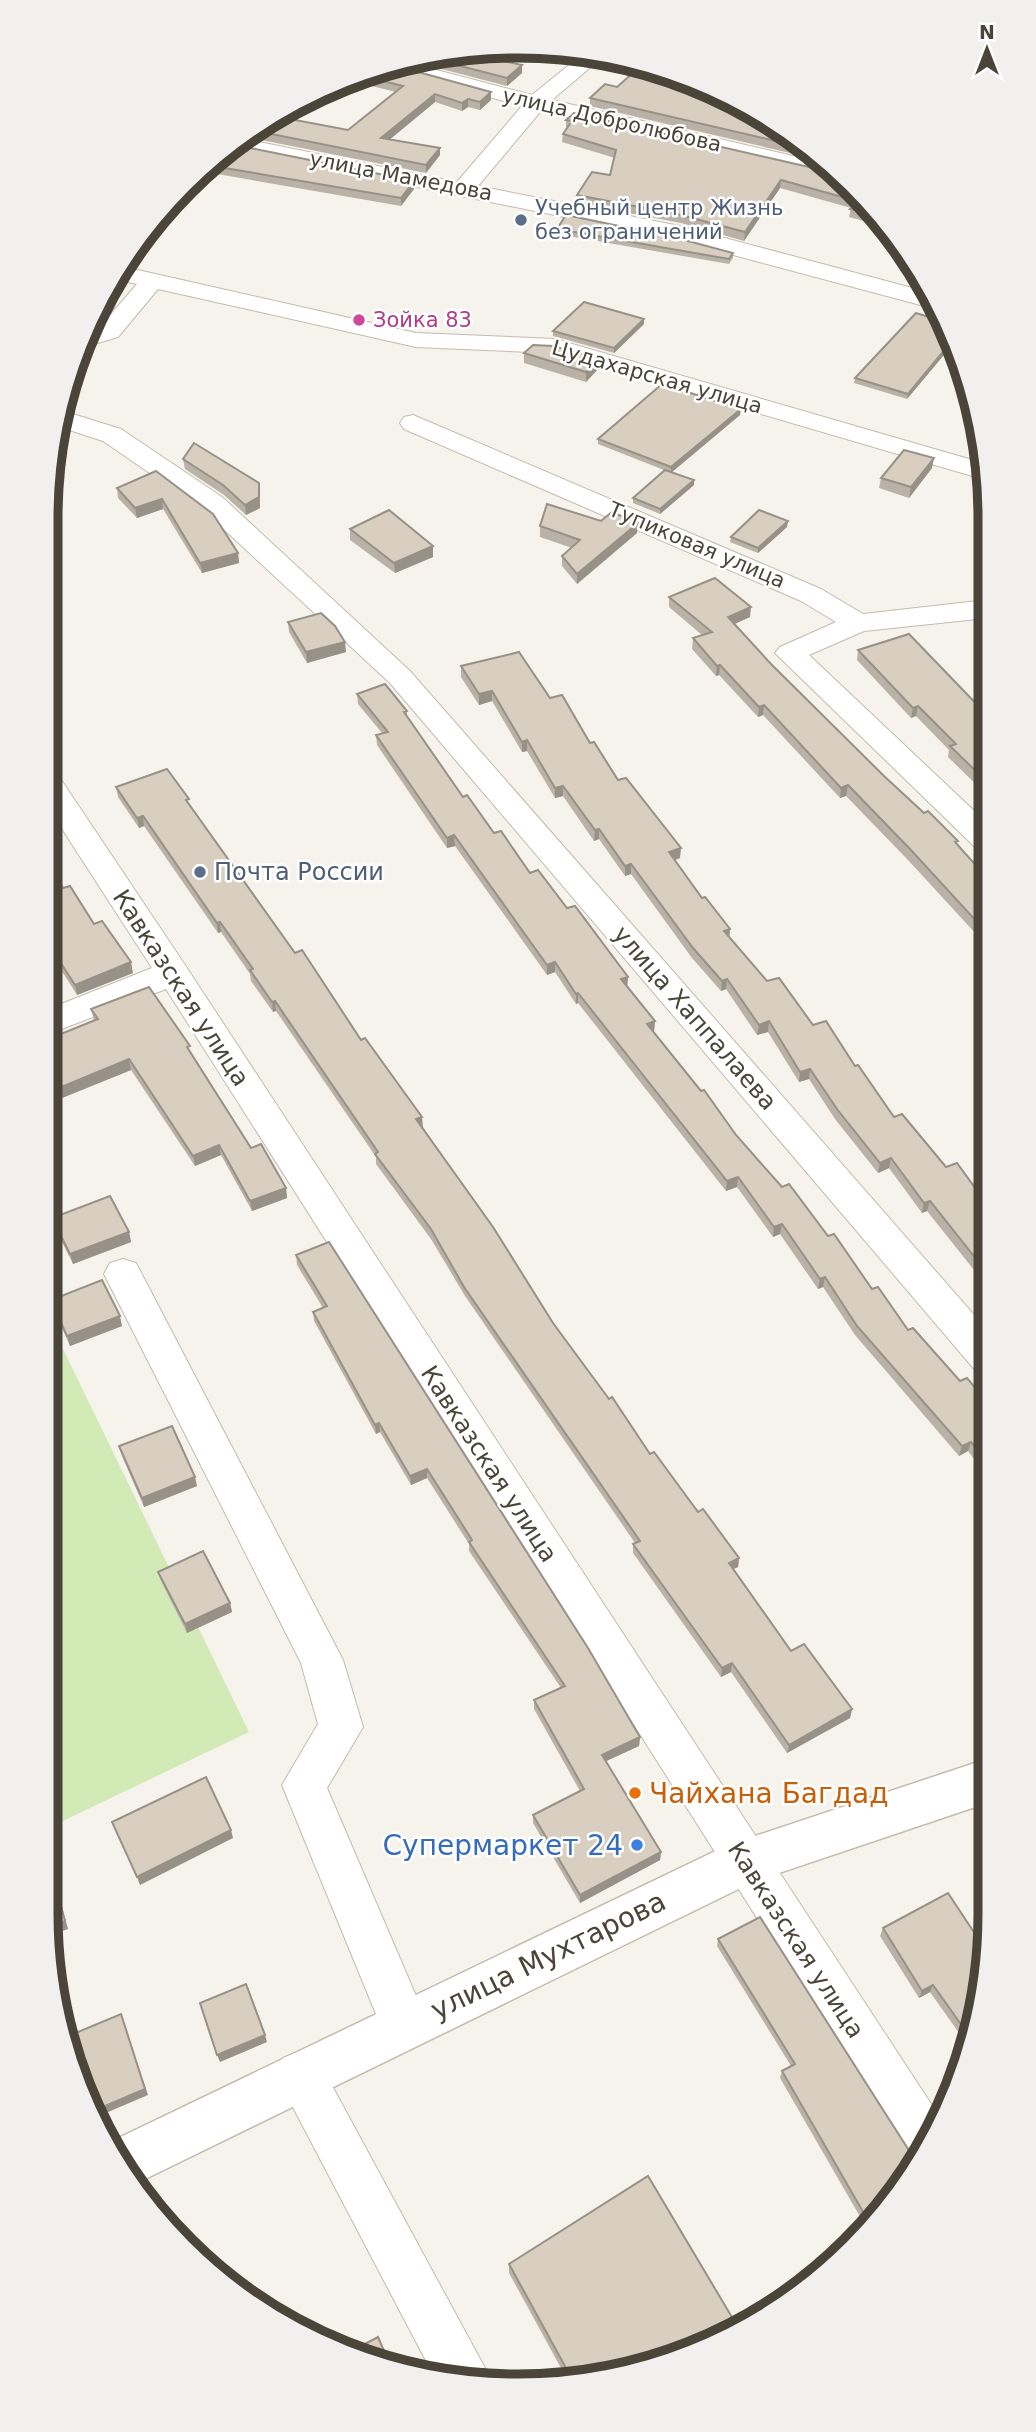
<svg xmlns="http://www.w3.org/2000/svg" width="1036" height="2432" font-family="'DejaVu Sans',sans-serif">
<rect width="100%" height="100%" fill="#f6f3ec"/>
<!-- green -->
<path fill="#d2eab5" d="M46 1314 249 1732 46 1829Z"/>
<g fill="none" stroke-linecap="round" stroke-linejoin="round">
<defs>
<g id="minor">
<path d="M586 51 605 55 552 100 823 163 840 177 834 179 541 111 478 186 680 226 931 293 941 308 928 307 677 240 225 148 239 138 457 182 522 106 381 67 402 61 532 95Z"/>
<path d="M120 266 416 333 555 339 986 464V480L553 353 416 347 158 289 118 337 78 349 86 332 100 327 137 284 111 278Z"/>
<path d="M63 411 121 429 222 497 410 671 989 1332V1375L975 1370 390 683 202 509 103 441 60 427Z"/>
<path d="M413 415 821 589 863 614 987 600V618L864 631 809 655 987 823 988 851 976 848 775 653 780 647 836 622 801 601 404 429 400 423 404 417Z"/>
<path d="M51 778 62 781 185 965 939 2116 915 2160 909 2157 166 989 46 1035V1010L152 968 46 804V779Z"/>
<path d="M123 1259 136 1263 343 1660 363 1727 327 1788 428 2024 421 2041 404 2048 387 2041 282 1785 318 1724 301 1663 104 1274 110 1263Z"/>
<path d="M300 2051 317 2058 492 2381 456 2382 435 2378 276 2075 283 2058Z"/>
</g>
<path id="tertiary" d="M990 1758V1802L755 1881 137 2183 134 2185 106 2144 728 1845Z"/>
</defs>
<!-- minor casing -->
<use href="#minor" stroke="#c2bbae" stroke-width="2"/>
<!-- tertiary casing -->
<use href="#tertiary" stroke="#c2bbae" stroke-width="3"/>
<!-- minor -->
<use href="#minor" fill="#fff" fill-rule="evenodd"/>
<!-- tertiary -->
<use href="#tertiary" fill="#fff" fill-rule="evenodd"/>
</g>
<!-- wall -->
<g fill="#bab2a6">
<path d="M487 47 522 48 506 61 522 65V73L507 86 407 60Z"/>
<path d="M389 64 491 100 480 110 468 107 462 111 435 102 390 139 440 148V155L426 173 242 136 274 116 348 130 396 92 347 80Z"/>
<path d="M617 87 780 125 820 160 590 106V98Z"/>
<path d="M574 113 873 207 887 227 849 217 851 208 780 188 744 241 681 223 577 203V195L610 175 615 158 562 142 563 134 566 128V120Z"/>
<path d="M230 144 414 181V189L401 206 200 171Z"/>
<path d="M557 229 733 253V258L729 264 557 234Z"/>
<path d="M913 266 926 286 907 282 908 274Z"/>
<path d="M644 319V324L614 353 553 336V331Z"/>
<path d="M946 322 953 344 907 399 854 383 855 378Z"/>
<path d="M524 353 598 369 586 382 524 363Z"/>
<path d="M740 415 671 472 694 480V485L660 514 633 503V498L664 470 598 444V439Z"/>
<path d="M183 459 260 493V508L246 515 224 495 185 469Z"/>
<path d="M932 468 909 498 879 488 881 478Z"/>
<path d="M156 471 238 553 239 563 202 573 163 509 137 518 118 498 117 488Z"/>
<path d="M540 526 637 533 577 584 562 566V556L572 548 540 537Z"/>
<path d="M787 527 758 553 730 542 731 537Z"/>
<path d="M350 529 433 546V557L395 573 350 540Z"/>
<path d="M986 585H987V597L984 595Z"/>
<path d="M669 597 750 617 735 624 771 664 884 776 957 845 988 879V947L908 860 846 796 840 798 763 715 758 717 719 675 716 676 692 649 693 638 702 635 669 607Z"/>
<path d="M288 622 346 652 307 663 289 632Z"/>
<path d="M858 650 987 715V795L948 757 949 750 916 716 911 718 857 660Z"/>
<path d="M461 666 550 698 590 743 618 780 680 858 675 860 702 898 730 929 729 937 767 981 855 1066 894 1117 946 1167 986 1203 989 1202V1281L982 1273 978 1275 927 1211 922 1213 889 1168 878 1173 835 1119 809 1079 799 1082 768 1032 757 1035 726 989 721 991 692 958 631 874 625 876 599 839 594 841 563 796 555 798 527 751 522 752 492 701 479 705 461 677Z"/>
<path d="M357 694 407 711V717L463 797 530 873 567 908 628 977 627 987 655 1021 654 1031 653 1032 736 1135 782 1187 828 1236 908 1330 960 1381 989 1404V1479L968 1451 959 1456 855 1335 823 1287 818 1289 780 1234 773 1237 737 1187 726 1191 578 1003 576 1004 555 972 547 975 455 846 447 848 377 745 376 735 382 733 358 704Z"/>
<path d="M116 787 190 806 295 953 361 1040 423 1127 553 1323 650 1454 739 1558 738 1567 733 1569 791 1651 852 1709 850 1718 787 1753 731 1672 721 1677 633 1553V1544L635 1543 465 1296 431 1239 376 1164V1157L276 1011 273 1012 251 981 250 974 221 932 218 933 144 826 139 828 118 797Z"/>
<path d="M46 860 63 888 94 924 133 973 77 995 46 946Z"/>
<path d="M91 1009 191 1052 251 1148 286 1188 287 1198 252 1211 221 1155 195 1166 131 1070 62 1098 58 1093 46 1098 94 1021Z"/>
<path d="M52 1218 129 1232 131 1242 73 1264 55 1228Z"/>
<path d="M296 1255 640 1737 639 1746 606 1761 661 1852 660 1860 580 1903 533 1823V1815L580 1791 534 1709V1700L561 1688 469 1551V1544L427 1478 411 1485 380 1432 376 1434 314 1321 313 1312 323 1308 297 1265Z"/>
<path d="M51 1300 122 1326 70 1346 54 1310Z"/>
<path d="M119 1446 197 1486 144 1507 122 1456Z"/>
<path d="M158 1572 230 1603 232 1612 187 1633 161 1581Z"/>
<path d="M883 1928 985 1949 969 2047 930 1992 919 1998 880 1936Z"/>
<path d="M718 1939 910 2152 893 2202 866 2227 780 2078 782 2071 791 2066 717 1946Z"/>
<path d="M509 2264 611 2377 567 2379 509 2273Z"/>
</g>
<!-- shaded-wall -->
<g fill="#979187">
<path d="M513 47 522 48 499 67V60Z"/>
<path d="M522 65V73L507 86V78Z"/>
<path d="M491 92V100L480 110V102Z"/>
<path d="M435 94V102L382 146 381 138Z"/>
<path d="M468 99V107L462 111V103Z"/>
<path d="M440 148V155L426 173V165Z"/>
<path d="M781 180 780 188 744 241 745 232Z"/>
<path d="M414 181V189L401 206V198Z"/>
<path d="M644 319V324L614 353V348Z"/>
<path d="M952 341 953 344 907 399 908 394Z"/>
<path d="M599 359 598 369 586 382V372Z"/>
<path d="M741 409 740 415 671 473V467Z"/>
<path d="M934 458 932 468 909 498 911 487Z"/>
<path d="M694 480V485L660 514V509Z"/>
<path d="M259 483 260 508 246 515 245 505Z"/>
<path d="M162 499 163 509 137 518 135 508Z"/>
<path d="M788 521 787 527 758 553V548Z"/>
<path d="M638 523 637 533 577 584V574Z"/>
<path d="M433 546V557L395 573 394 563Z"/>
<path d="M238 553 239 563 202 573 200 563Z"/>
<path d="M751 607 750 617 727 627 728 617Z"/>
<path d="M345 642 346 652 307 663 306 652Z"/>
<path d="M720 665 719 675 716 676 717 666Z"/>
<path d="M492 691V701L479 705V694Z"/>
<path d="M764 705 763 715 758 717 759 707Z"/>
<path d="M918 706 916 716 911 718 913 708Z"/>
<path d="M527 740V751L522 752V742Z"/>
<path d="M848 785 846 796 840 798 841 788Z"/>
<path d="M563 786V796L555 798V788Z"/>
<path d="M143 816 144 826 139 828 137 818Z"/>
<path d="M599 829V839L594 841 595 830Z"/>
<path d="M454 835 455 846 447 848V838Z"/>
<path d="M681 848 680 858 668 862 669 852Z"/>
<path d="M631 864V874L625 876V866Z"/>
<path d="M220 922 221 932 218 933 217 923Z"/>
<path d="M730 929 729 940 724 931Z"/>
<path d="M131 962 133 973 77 995 75 985Z"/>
<path d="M555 962V972L547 975V965Z"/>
<path d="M628 977 627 987 621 979Z"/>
<path d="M727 979 726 989 721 991 722 981Z"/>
<path d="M578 993V1003L576 1004V994Z"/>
<path d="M275 1001 276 1011 273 1012 272 1002Z"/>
<path d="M655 1021 654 1031 646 1035 647 1024Z"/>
<path d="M769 1021 768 1032 757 1035 759 1025Z"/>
<path d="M129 1059 131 1070 62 1098 59 1088Z"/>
<path d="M810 1069 809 1079 799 1082 800 1072Z"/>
<path d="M55 1083 58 1093 46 1098V1086Z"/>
<path d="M422 1117 423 1127 417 1130 416 1119Z"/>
<path d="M219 1145 221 1155 195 1166 193 1156Z"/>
<path d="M891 1158 889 1168 878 1173 880 1163Z"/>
<path d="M738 1177 737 1187 726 1191 727 1181Z"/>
<path d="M286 1188 287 1198 252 1211 250 1201Z"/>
<path d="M930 1201 927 1211 922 1213 924 1203Z"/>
<path d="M782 1224 780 1234 773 1237 774 1227Z"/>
<path d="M129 1232 131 1242 73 1264 70 1254Z"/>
<path d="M985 1264 982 1273 978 1275 981 1265Z"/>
<path d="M825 1277 823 1287 818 1289 820 1279Z"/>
<path d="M120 1316 122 1326 70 1346 67 1336Z"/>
<path d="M379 1423 380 1432 376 1434 375 1425Z"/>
<path d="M971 1442 968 1451 959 1456 962 1446Z"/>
<path d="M427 1469V1478L411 1485 410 1476Z"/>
<path d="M195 1477 197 1486 144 1507 142 1498Z"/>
<path d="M739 1558 738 1567 727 1572 729 1563Z"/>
<path d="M230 1603 232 1612 187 1633 185 1624Z"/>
<path d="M732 1663 731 1672 721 1677 722 1668Z"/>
<path d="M852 1709 850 1718 787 1753 789 1745Z"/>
<path d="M640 1737 639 1746 602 1763V1755Z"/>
<path d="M231 1830 233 1838 140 1885 137 1877Z"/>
<path d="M661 1852 660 1860 580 1903V1895Z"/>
<path d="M47 1856 50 1864 68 1929 49 1936 48 1928Z"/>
<path d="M933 1985 930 1992 919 1998 922 1991Z"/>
<path d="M121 2014 148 2095 94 2118 91 2112Z"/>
<path d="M265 2035 267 2042 220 2062 217 2055Z"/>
</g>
<!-- building -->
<g fill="#d8cfc1" stroke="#979187" stroke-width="2">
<path d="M487 47H513L499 60 522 65 507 78 425 57Z"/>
<path d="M389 64 491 92 480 102 468 99 462 103 435 94 381 138 440 148 426 165 251 130 274 116 348 130 403 86 359 75Z"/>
<path d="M643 64 669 70 780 125 806 148 590 98 605 84 617 87Z"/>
<path d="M574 113 835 173 873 207 880 216 850 209 860 202 781 180 745 232 681 215 577 195 592 172 610 175 616 150 563 134 572 121 566 120Z"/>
<path d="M230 144 414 181 401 198 207 165Z"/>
<path d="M566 215 677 238 733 253 729 259 557 229Z"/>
<path d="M913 266 920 276 908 274Z"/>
<path d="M584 302 644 319 614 348 553 331Z"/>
<path d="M916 313 946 322 952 341 908 394 855 378Z"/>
<path d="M533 345 553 346 599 359 586 372 524 353Z"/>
<path d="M662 384 741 409 671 467 598 439Z"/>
<path d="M194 443 259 483V497L245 505 223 485 183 459Z"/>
<path d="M904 450 934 458 911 487 881 478Z"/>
<path d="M665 470 694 480 660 509 633 498Z"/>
<path d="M156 471 213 514 238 553 200 563 162 499 135 508 117 488Z"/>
<path d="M547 504 601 521 612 512 638 523 577 574 562 556 580 540 540 526Z"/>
<path d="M389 510 433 546 394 563 350 529Z"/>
<path d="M759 510 788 521 758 548 731 537Z"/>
<path d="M715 578 751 607 728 617 771 664 884 776 924 813 928 811 958 841 955 842 988 879V934L910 849 848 785 841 788 764 705 759 707 720 665 717 666 693 638 712 632 669 597Z"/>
<path d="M321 613 335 626 345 642 306 652 288 622Z"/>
<path d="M909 634 987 715V782L950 746 956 744 918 706 913 708 858 650Z"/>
<path d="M519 652 550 698 562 695 590 743 594 742 618 780 626 778 681 848 669 852 702 898 705 897 730 929 724 931 767 981 779 978 813 1025 826 1021 855 1066 858 1065 894 1117 902 1114 946 1167 957 1163 986 1203 989 1202V1268L985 1264 981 1265 930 1201 924 1203 891 1158 880 1163 837 1109 810 1069 800 1072 769 1021 759 1025 727 979 722 981 693 948 631 864 625 866 599 829 595 830 563 786 555 788 527 740 522 742 492 691 479 694 461 666Z"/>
<path d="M385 684 407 711 404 712 463 797 467 795 494 833 501 831 530 873 538 870 567 908 575 906 628 977 621 979 655 1021 647 1024 701 1091 704 1090 736 1135 782 1187 789 1184 828 1236 834 1234 872 1289 878 1287 908 1330 913 1328 960 1381 967 1378 989 1404V1466L971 1442 962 1446 857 1326 825 1277 820 1279 782 1224 774 1227 738 1177 727 1181 578 993 576 994 555 962 547 965 454 835 447 838 376 735 388 732 357 694Z"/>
<path d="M167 769 189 799 186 800 295 953 302 950 361 1040 365 1038 422 1117 416 1119 493 1227 553 1323 609 1399 612 1397 650 1454 654 1452 698 1512 703 1509 739 1558 729 1563 791 1651 804 1644 852 1709 789 1745 732 1663 722 1668 633 1544 640 1541 464 1287 431 1229 375 1154 378 1152 275 1001 272 1002 250 970 253 969 220 922 217 923 143 816 137 818 116 787Z"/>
<path d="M46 860 63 888 70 886 94 924 102 921 131 962 75 985 46 940Z"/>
<path d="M149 987 190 1046 187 1047 251 1148 261 1144 286 1188 250 1201 219 1145 193 1156 129 1059 59 1088 55 1083 46 1086V1040L98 1019 91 1009Z"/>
<path d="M110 1196 129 1232 70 1254 52 1218Z"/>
<path d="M329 1242 588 1648 640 1737 602 1755 661 1852 580 1895 533 1815 584 1789 534 1700 565 1686 469 1542 472 1540 427 1469 410 1476 379 1423 375 1425 313 1312 327 1306 296 1255Z"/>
<path d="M102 1280 120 1316 67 1336 51 1300Z"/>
<path d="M172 1426 195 1477 142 1498 119 1446Z"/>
<path d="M203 1551 230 1603 185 1624 158 1572Z"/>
<path d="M206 1777 231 1830 137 1877 112 1822Z"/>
<path d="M47 1856 65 1921 48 1928 46 1914V1857Z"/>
<path d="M948 1893 985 1949 970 2037 933 1985 922 1991 883 1928Z"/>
<path d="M760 1917 910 2152 917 2156 893 2202 870 2224 782 2071 795 2064 718 1939Z"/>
<path d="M246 1984 265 2035 217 2055 200 2003Z"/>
<path d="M121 2014 145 2089 91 2112 71 2066 66 2037Z"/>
<path d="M648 2176 739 2329 699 2350 611 2377 572 2379 509 2264Z"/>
<path d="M378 2337 391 2367 367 2362 348 2353Z"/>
</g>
<!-- markers -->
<g fill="#5c6f8a" stroke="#fff" stroke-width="2.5">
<circle cx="521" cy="220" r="7"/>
<circle cx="200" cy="872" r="7"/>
</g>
<circle fill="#d1479c" stroke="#fff" stroke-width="2.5" cx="359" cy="320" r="7"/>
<circle fill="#e8710a" stroke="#fff" stroke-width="2.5" cx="635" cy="1793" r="7"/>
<circle fill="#3f7fe0" stroke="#fff" stroke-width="2.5" cx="637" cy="1845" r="7"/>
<g text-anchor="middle" stroke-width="5" stroke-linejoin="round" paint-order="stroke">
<!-- far-street labels -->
<g font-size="21" fill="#4b4439" stroke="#fff">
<text transform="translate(612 120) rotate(13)" y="7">улица Добролюбова</text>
<text transform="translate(401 176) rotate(11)" y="7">улица Мамедова</text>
<text transform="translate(657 377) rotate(16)" y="7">Цудахарская улица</text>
<text transform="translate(697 545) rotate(23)" y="7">Тупиковая улица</text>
</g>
<!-- far-service labels -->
<g font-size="21" fill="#4e5e75" stroke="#fff" text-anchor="start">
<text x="535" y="215">Учебный центр Жизнь<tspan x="535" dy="24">без ограничений</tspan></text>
</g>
<!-- far-hotel labels -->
<g font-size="21" fill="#b23c85" stroke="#fff" text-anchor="start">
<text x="373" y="327">Зойка 83</text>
</g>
<!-- service labels -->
<g font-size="24" fill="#4e5e75" stroke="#fff" text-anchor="start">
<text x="214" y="880">Почта России</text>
</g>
<!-- street labels -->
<g font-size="24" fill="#4b4439" stroke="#fff">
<text transform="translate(181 988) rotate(57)" y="8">Кавказская улица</text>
<text transform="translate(695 1018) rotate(49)" y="8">улица Хаппалаева</text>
<text transform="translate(489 1464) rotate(57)" y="8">Кавказская улица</text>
<text transform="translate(796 1940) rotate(57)" y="8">Кавказская улица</text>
</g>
<!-- near-food labels -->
<g font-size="28" fill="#c56008" stroke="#fff" text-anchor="start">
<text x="649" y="1803">Чайхана Багдад</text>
</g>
<!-- near-shop labels -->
<g font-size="28" fill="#366cbe" stroke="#fff" text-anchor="end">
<text x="623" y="1855">Супермаркет 24</text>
</g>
<!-- near-street labels -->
<g font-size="28" fill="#4b4439" stroke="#fff">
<text transform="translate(548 1955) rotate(-26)" y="10">улица Мухтарова</text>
</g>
</g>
<!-- crop -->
<path d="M0 0H1036V2432H0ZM518 58H518A460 460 0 0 1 978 518V1914A460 460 0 0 1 518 2374H518A460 460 0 0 1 58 1914V518A460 460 0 0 1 518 58Z" fill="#f1f0ef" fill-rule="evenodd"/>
<path fill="none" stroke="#4b4439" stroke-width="9" d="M518 58H518A460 460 0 0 1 978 518V1914A460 460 0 0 1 518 2374H518A460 460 0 0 1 58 1914V518A460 460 0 0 1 518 58Z"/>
<!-- north arrow -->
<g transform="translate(987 49)" stroke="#ffffff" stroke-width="5" paint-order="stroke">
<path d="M0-5L12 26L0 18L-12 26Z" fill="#4b4439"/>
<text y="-10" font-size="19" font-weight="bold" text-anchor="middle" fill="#4b4439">N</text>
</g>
</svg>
